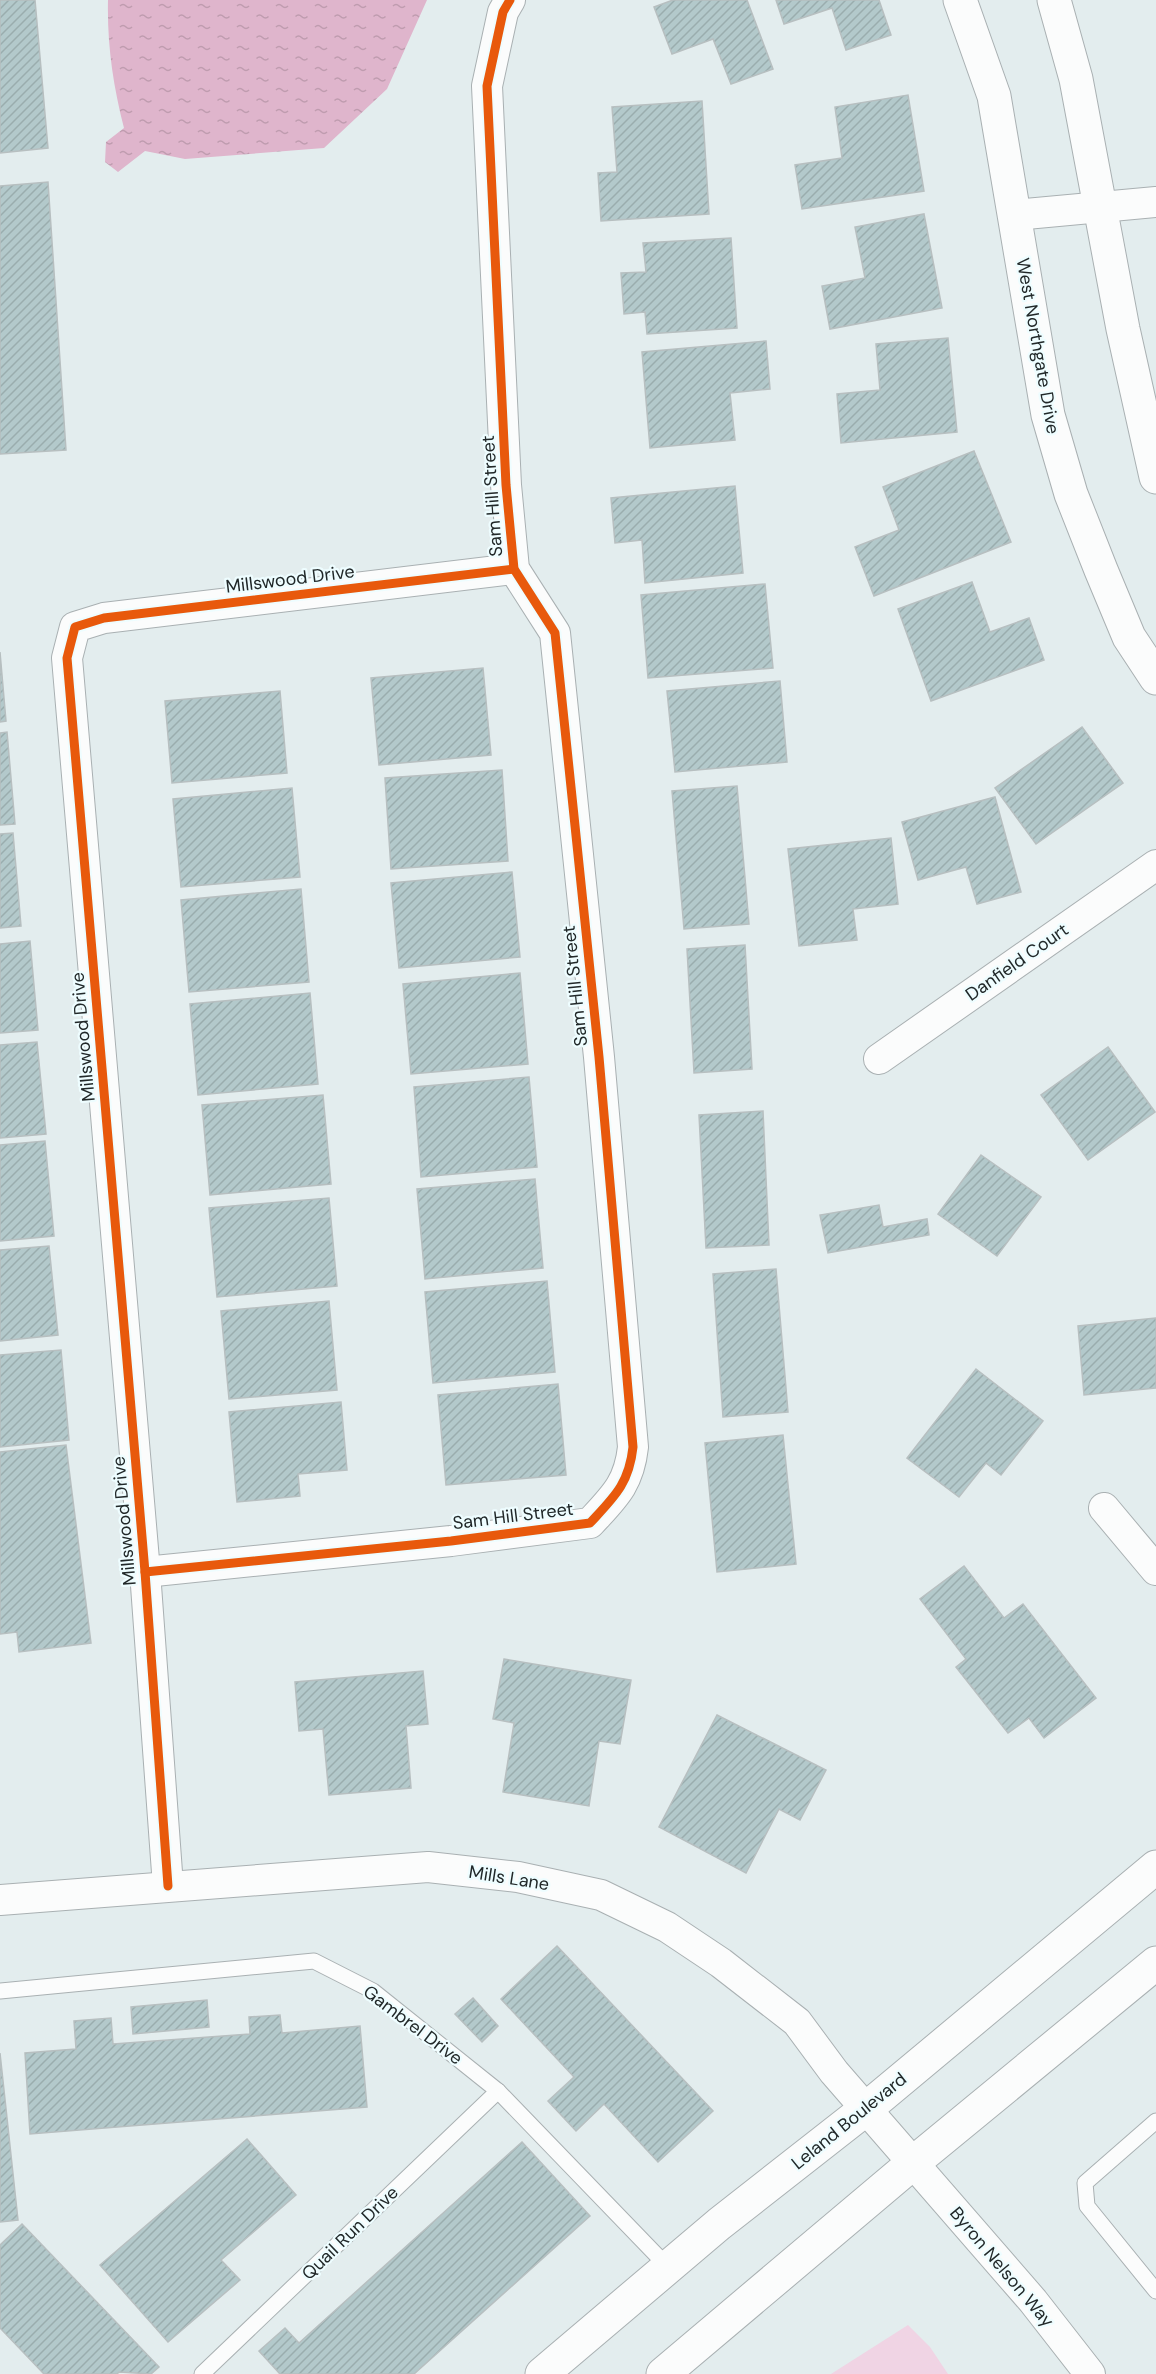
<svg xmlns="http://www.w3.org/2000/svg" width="1156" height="2374" font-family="'DM Sans',sans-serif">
<defs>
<pattern id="water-ripples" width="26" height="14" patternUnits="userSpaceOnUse" patternTransform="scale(1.5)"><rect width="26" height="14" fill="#dfb5cc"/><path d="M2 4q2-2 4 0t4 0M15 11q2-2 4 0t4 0" fill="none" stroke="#bf9caf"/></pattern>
<pattern id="building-hatch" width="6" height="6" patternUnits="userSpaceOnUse" patternTransform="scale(1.5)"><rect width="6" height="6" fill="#b3c9cb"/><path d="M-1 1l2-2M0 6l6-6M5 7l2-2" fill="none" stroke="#9aadae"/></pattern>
</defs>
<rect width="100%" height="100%" fill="#e3edee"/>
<!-- green -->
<path fill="#f0d4e4" d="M908 2325 930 2347 948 2374H831Z"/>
<!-- water -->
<path fill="url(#water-ripples)" d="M108 0H427L387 89 324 148 185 159 145 151 118 172 105 162 106 142 124 128C113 85 107 44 108 0Z"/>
<!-- building -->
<g fill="url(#building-hatch)" stroke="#b7bfc0" stroke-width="1.5">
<path d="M0 0H35L48 148 0 153Z"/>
<path d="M673 0H747L773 69 731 84 713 39 672 54 654 7Z"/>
<path d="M776 0H879L891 35 846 50 832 8 784 24Z"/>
<path d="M908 95 924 191 802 209 795 165 842 158 835 107Z"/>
<path d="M702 101 709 214 601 221 598 173 617 172 612 107Z"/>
<path d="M48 182 66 450 0 454V186Z"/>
<path d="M924 214 942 308 830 329 822 286 865 278 855 227Z"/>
<path d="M731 238 737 328 647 334 645 312 624 314 621 273 646 272 643 243Z"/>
<path d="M948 338 957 432 841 443 837 394 880 390 876 344Z"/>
<path d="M766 341 770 389 730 393 735 440 650 448 642 352Z"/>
<path d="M974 451 1011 542 874 596 855 547 899 530 883 487Z"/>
<path d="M735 486 743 573 645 583 642 540 615 543 611 498Z"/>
<path d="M972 582 990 632 1029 618 1044 660 931 701 898 609Z"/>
<path d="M765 584 773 668 648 678 641 595Z"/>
<path d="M0 652 6 721 0 722Z"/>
<path d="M483 668 491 755 379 765 371 678Z"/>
<path d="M780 681 787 762 675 772 667 691Z"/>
<path d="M280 691 287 773 172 783 165 701Z"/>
<path d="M1082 727 1123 783 1036 844 995 788Z"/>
<path d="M7 732 15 824 0 825V733Z"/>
<path d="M502 770 508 861 391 869 385 778Z"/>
<path d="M737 786 749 924 684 929 672 791Z"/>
<path d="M292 788 300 877 181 887 173 799Z"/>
<path d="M995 797 1021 892 977 904 966 867 918 880 902 822Z"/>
<path d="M13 833 21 926 0 928V834Z"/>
<path d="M891 838 898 904 853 909 857 940 799 946 788 849Z"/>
<path d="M512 872 520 957 399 968 391 883Z"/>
<path d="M301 889 309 982 189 992 181 900Z"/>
<path d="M30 941 38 1030 0 1033V944Z"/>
<path d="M745 945 752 1069 694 1073 687 949Z"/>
<path d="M520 973 528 1064 411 1074 403 984Z"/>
<path d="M310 993 318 1084 198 1095 190 1004Z"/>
<path d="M37 1042 46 1134 0 1138V1045Z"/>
<path d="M1108 1047 1155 1112 1088 1160 1041 1095Z"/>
<path d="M529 1077 537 1167 421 1177 414 1087Z"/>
<path d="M323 1095 331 1184 210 1195 202 1105Z"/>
<path d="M763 1111 769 1245 706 1248 699 1115Z"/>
<path d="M45 1141 54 1236 0 1241V1145Z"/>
<path d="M981 1155 1041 1197 997 1256 938 1214Z"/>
<path d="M535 1179 543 1268 425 1279 417 1189Z"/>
<path d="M329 1198 337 1286 217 1297 209 1208Z"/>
<path d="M879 1205 883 1227 927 1219 929 1235 828 1253 820 1215Z"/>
<path d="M49 1246 58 1335 0 1341V1250Z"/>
<path d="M776 1269 788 1412 723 1417 713 1274Z"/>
<path d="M547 1281 555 1372 433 1383 425 1292Z"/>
<path d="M329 1301 337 1390 229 1399 221 1311Z"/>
<path d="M1156 1318V1388L1084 1395 1078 1326Z"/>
<path d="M61 1350 69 1440 0 1447V1355Z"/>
<path d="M976 1369 1043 1421 1001 1475 986 1463 959 1497 907 1458Z"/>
<path d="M558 1384 566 1475 446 1485 438 1395Z"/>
<path d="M341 1402 347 1470 298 1474 300 1496 237 1502 229 1412Z"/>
<path d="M783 1435 796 1564 717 1572 705 1443Z"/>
<path d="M66 1445 91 1643 19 1652 17 1632 0 1634V1452Z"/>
<path d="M964 1566 1004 1618 1023 1604 1096 1698 1044 1738 1029 1718 1008 1733 956 1667 966 1659 920 1599Z"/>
<path d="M504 1659 631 1680 620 1744 599 1741 589 1806 503 1792 514 1723 493 1719Z"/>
<path d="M423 1671 428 1724 406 1726 411 1788 329 1795 323 1729 299 1731 295 1682Z"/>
<path d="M717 1715 826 1770 800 1820 779 1809 746 1873 659 1827Z"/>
<path d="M557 1946 713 2111 658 2162 604 2104 576 2131 548 2101 574 2077 501 1999Z"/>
<path d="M473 1998 498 2026 482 2042 455 2014Z"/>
<path d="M207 2000 209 2027 133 2034 131 2007Z"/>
<path d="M280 2015 282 2033 360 2026 367 2107 30 2134 25 2053 76 2049 74 2021 111 2018 113 2044 250 2034 249 2017Z"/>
<path d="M0 2053 18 2220 0 2222Z"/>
<path d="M247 2139 296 2195 221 2260 240 2280 168 2342 100 2265Z"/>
<path d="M522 2142 590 2216 414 2374H280L259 2351 285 2328 299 2343Z"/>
<path d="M22 2224 159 2367 151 2374 119 2372 117 2374H44L0 2328V2245Z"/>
</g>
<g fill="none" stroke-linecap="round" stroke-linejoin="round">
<defs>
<g id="service">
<path d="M0 1991 314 1961 373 1991 498 2091 668 2267"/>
<path d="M1156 2121 1085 2183 1087 2206 1156 2291"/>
<path d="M202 2374 498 2091"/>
</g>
<g id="minor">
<path d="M1015 215 1156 202"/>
<path d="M879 1059 1156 865"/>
<path d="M1104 1508 1156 1570"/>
<path d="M145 1572 451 1541 590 1523C614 1497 629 1484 633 1447L599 1057 555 633 514 569 506 485 487 86 503 12 510 0"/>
<path d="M168 1886 145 1572 67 658 75 627 104 618 514 569"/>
<path d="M0 1900 428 1867 518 1877 601 1895 667 1927 721 1963 797 2022 834 2072 1033 2301 1090 2374"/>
</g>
<g id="tertiary">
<path d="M542 2374 719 2224 867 2108 1156 1867"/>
<path d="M663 2374 913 2163 1156 1963"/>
</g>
<g id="secondary">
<path d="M960 0 994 96 1048 415 1071 494 1101 570 1129 637 1156 678"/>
<path d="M1054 0 1076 79 1123 329 1156 477"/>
</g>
</defs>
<!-- service casing -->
<use href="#service" stroke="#a9b0b2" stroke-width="17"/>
<!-- minor casing -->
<use href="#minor" stroke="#a9b0b2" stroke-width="32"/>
<!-- tertiary casing -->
<use href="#tertiary" stroke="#a9b0b2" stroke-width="35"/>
<!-- secondary casing -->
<use href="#secondary" stroke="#a9b0b2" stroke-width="35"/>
<!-- service -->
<use href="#service" stroke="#fbfcfc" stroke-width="15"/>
<!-- minor -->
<use href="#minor" stroke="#fbfcfc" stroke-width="30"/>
<!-- tertiary -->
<use href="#tertiary" stroke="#fbfcfc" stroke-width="33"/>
<!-- secondary -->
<use href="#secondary" stroke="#fbfcfc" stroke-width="33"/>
<defs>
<g id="cycleway">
<path d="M145 1572 451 1541 590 1523C614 1497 629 1484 633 1447L599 1057 555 633 514 569 506 485 487 86 503 12 510 0"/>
<path d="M168 1886 145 1572 67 658 75 627 104 618 514 569"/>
</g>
</defs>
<!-- cycleway casing -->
<use href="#cycleway" stroke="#eefdff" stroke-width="13"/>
<!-- cycleway -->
<use href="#cycleway" stroke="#e8590c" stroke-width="9"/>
</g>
<g text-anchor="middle" stroke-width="4.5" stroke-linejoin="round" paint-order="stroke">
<!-- street labels -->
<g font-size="18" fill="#212829" stroke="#eefdff">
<text transform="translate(1038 346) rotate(80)" y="6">West Northgate Drive</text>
<text transform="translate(492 496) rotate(-94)" y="6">Sam Hill Street</text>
<text transform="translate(290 579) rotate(-7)" y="6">Millswood Drive</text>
<text transform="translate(1017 962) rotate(-35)" y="6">Danfield Court</text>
<text transform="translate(575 986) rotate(-96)" y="6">Sam Hill Street</text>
<text transform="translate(83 1037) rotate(-95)" y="6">Millswood Drive</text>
<text transform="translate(513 1516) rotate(-7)" y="6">Sam Hill Street</text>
<text transform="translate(124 1521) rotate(-95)" y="6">Millswood Drive</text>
<text transform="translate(509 1878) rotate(9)" y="6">Mills Lane</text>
<text transform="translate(413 2025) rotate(37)" y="6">Gambrel Drive</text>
<text transform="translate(849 2121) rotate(-39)" y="6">Leland Boulevard</text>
<text transform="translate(350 2233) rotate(-44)" y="6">Quail Run Drive</text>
<text transform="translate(1002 2267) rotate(50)" y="6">Byron Nelson Way</text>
</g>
</g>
</svg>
